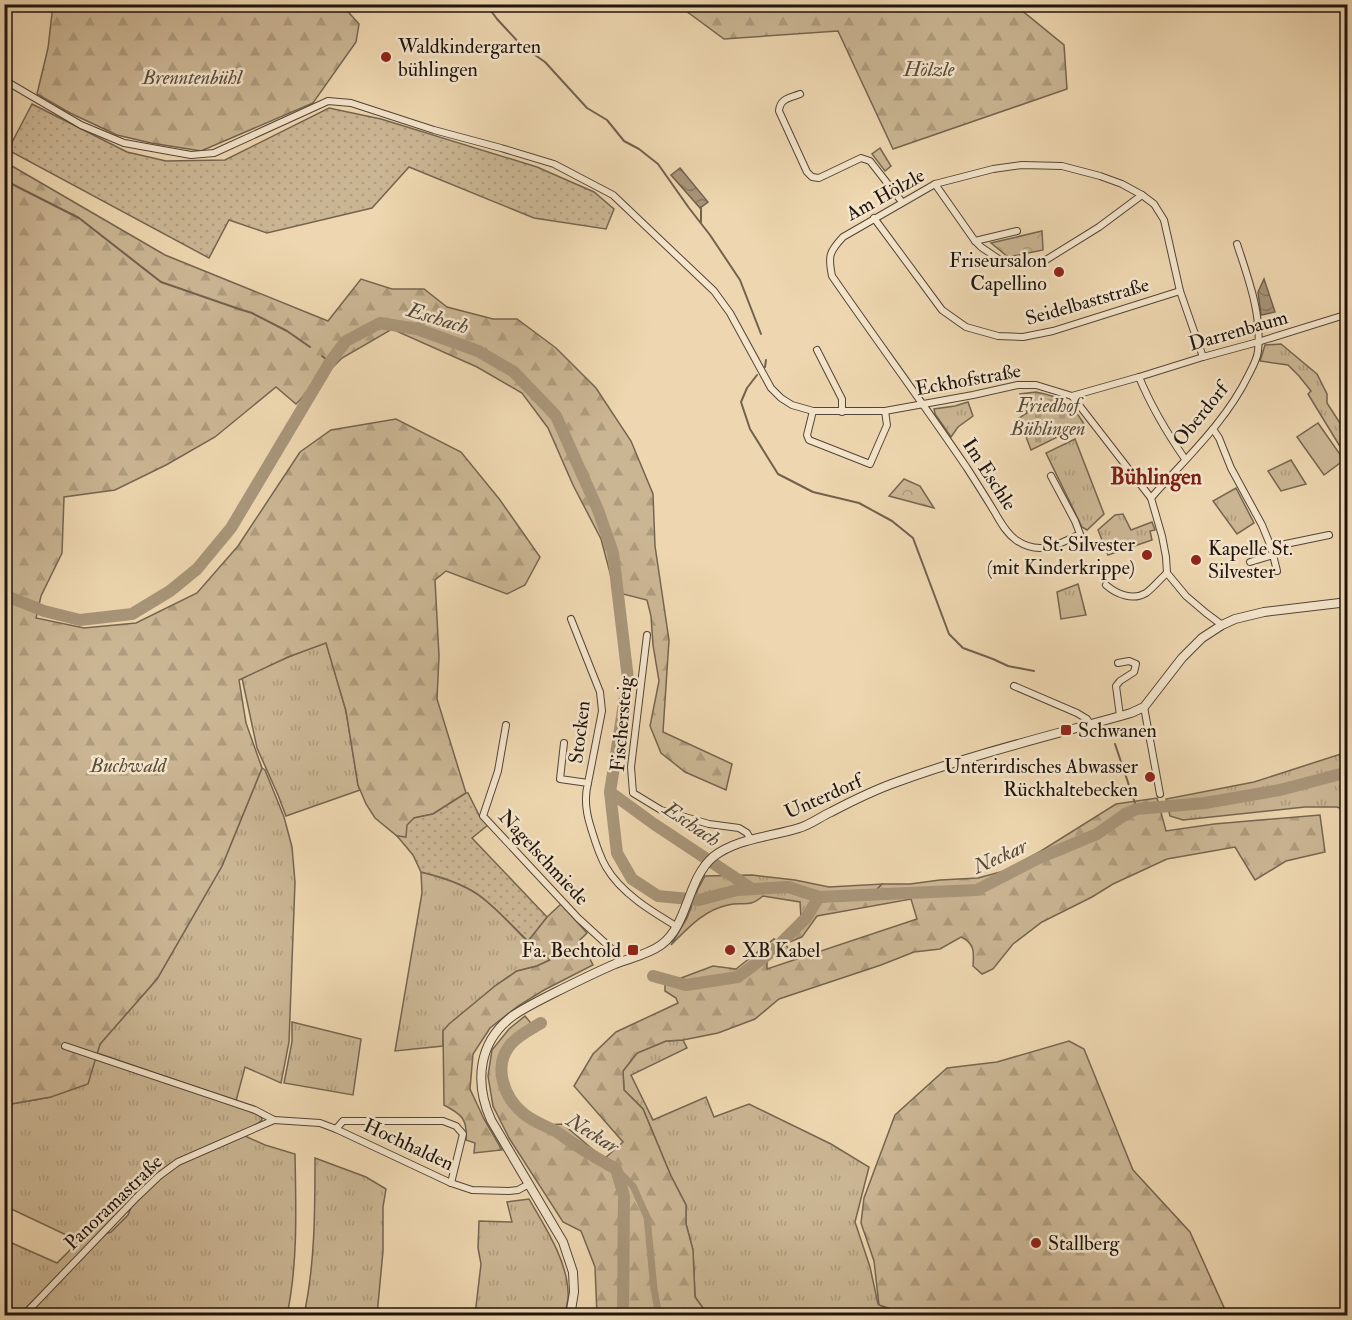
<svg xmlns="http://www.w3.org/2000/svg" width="1352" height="1320" font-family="'IM FELL Double Pica',serif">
<defs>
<pattern id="grass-tufts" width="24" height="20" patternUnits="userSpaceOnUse" patternTransform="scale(1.5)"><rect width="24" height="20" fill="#cbb694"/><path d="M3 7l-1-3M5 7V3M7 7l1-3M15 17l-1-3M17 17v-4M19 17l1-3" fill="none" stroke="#ae9c7e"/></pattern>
<pattern id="forest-firs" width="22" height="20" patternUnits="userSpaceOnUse" patternTransform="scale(1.5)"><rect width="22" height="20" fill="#cbb694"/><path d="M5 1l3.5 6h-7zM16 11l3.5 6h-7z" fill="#ae9c7e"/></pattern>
<pattern id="cemetery-stones" width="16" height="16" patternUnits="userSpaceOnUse" patternTransform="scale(1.5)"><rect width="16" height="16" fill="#cbb694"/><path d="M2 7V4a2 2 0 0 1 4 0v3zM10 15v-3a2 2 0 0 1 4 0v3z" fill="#ae9c7e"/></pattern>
<pattern id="park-crowns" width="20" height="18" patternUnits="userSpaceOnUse" patternTransform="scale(1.5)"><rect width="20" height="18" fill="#cbb694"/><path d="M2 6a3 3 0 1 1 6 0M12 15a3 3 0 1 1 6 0" fill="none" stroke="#ae9c7e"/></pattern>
<pattern id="garden-dots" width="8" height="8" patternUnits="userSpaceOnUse" patternTransform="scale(1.5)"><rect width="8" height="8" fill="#cbb694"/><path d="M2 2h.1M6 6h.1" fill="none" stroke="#ae9c7e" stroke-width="1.8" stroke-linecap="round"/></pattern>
<pattern id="water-waves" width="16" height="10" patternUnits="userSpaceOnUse" patternTransform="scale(1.5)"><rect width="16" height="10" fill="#a89579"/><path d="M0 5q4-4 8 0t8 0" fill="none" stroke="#887862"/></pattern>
</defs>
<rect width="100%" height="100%" fill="#eed7b0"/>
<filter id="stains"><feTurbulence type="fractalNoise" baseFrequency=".00333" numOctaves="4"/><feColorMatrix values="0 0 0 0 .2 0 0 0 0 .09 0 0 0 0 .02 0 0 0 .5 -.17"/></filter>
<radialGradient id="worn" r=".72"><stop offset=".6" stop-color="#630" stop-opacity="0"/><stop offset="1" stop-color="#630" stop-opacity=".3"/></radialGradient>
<!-- grass -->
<g fill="url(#grass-tufts)" stroke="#756550" stroke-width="1.5">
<path d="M1281 344 1317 374 1327 394V403L1347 434V458L1308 394 1311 391 1299 376 1288 365 1260 361 1265 345Z"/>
<path d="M968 402 973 416 958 427 951 437 935 414 934 409 955 406Z"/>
<path d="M1075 439 1104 514 1087 530 1082 527 1046 453Z"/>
<path d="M1291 460 1306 484 1281 491 1268 471Z"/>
<path d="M1236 488 1254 523 1237 534 1213 501Z"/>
<path d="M1123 514 1131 530 1152 522 1155 530 1150 531 1152 540 1108 555 1098 530 1115 515Z"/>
<path d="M1078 584 1086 615 1061 619 1057 592Z"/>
<path d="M326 642 346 711 358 785 360 790 286 816 278 795 257 748 242 678 288 657Z"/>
<path d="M1347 752V811L1337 807H1305L1183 820 1170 816 1166 799 1254 782Z"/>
<path d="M262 768 265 770 284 817 292 847 295 882 289 1042 281 1083 245 1067 236 1101 97 1053 100 1044 157 979 222 866Z"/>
<path d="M421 872C441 877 460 883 477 894 495 906 510 924 525 939 534 947 543 950 550 960L537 966 517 971 495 986 443 1031V1046L395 1051 422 893Z"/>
<path d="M752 875 795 880 829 887 882 884 871 896 819 902 801 918 800 902 763 896C747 909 745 901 728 905 704 910 688 928 671 945L687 918 698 889 705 876Z"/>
<path d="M292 1022 361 1039 353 1095 284 1083 292 1042Z"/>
<path d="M683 1040 687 1048 631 1075 653 1120 706 1097 714 1117 749 1104 831 1144 869 1167 855 1222 870 1267 878 1304 889 1310 892 1315H708L695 1297 693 1250 686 1224V1205L671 1176 643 1109 624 1090 623 1071 637 1053 666 1041Z"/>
<path d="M96 1058 242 1108 261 1116 262 1120 257 1124 173 1163 116 1216 19 1315 5 1316V1240L57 1263 79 1241 5 1206V1105L51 1097Z"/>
<path d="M245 1136 265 1145 295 1154C296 1208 298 1263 287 1315L45 1316 34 1308 105 1234 111 1232 128 1215 132 1205 162 1177 182 1163Z"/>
<path d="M315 1158 366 1177 386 1189 383 1207V1251L377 1315H304C315 1264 315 1210 315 1158Z"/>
<path d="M529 1199C544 1225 567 1260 568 1292 569 1299 566 1308 565 1315H475L481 1264 478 1248 479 1221 512 1222 507 1202Z"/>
</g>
<!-- forest -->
<g fill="url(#forest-firs)" stroke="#756550" stroke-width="1.5">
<path d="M53 5H342L359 24 356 42 313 103 201 151 151 143 117 135 70 113 37 94 48 48Z"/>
<path d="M678 5H1015L1064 45 1067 89 893 149 838 31 724 39Z"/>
<path d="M5 162 165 255 328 321 361 279 392 289H424L447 307 493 319H517L556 348 596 388 631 441 653 494 655 546 669 640 663 732 732 764 726 790 685 772 661 753 650 726 659 681 653 645 651 616 647 600 615 592 601 539 573 485 548 428 522 393 477 367 392 329 342 358 296 404 276 387 215 437 166 465 115 490 64 497 62 553 41 596 36 618 84 628 136 623 197 593 238 546 300 452 331 430 396 419 461 452 500 500 540 557 525 585 507 594 446 571 435 580 439 656 437 699 466 793 433 814 414 818 406 838 397 836 375 818 366 804 358 785 346 711 326 643 288 657 239 680 246 723 262 768 222 866 157 979 100 1044 88 1084 51 1097 5 1105Z"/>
<path d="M1157 798 1166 831 1214 824 1320 815 1325 852 1286 861 1255 880 1235 847 1167 859 1113 884 1092 897 1042 922 1013 944 993 969 982 974 973 966C974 953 975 943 961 937L940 949 914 952 881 965 779 999 755 1019 718 1033 683 1040 666 1041 637 1053 623 1071 624 1090 643 1109 671 1176 686 1205V1224L693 1250 695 1297 708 1315H597L595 1267 581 1231 563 1222 509 1138 493 1106 488 1076 492 1050 509 1029 525 1016 535 1028 521 1038 507 1053 503 1072 509 1094 519 1107 546 1125 563 1124 604 1159 623 1142 574 1086 593 1054 616 1032 678 1003 676 998 665 991V981L681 978 713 966 736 969 774 939 786 945 790 951 767 958V969L917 919 911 899 817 916 802 937 790 942 782 935 820 902 871 896 882 884H910L940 880 978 878 1004 871 1041 851 1116 804Z"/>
<path d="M561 904 587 933 580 940 593 965 544 990 518 1006 490 1028 473 1054 470 1089 484 1119 502 1150 474 1153 475 1143 466 1140C468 1119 461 1114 444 1105L443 1031 449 1024 495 986 517 971 537 966 550 960 545 953 528 941 547 917Z"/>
<path d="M1069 1041 1084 1049 1133 1170 1190 1232 1226 1312V1315L897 1316 895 1310 879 1305 874 1261 861 1223 864 1198 895 1115 947 1068 997 1062Z"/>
</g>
<!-- cemetery -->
<path fill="url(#cemetery-stones)" stroke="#756550" stroke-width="1.5" d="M1036 392C1061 397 1071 402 1084 424L1031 450 1019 418 1027 413 1020 394Z"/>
<!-- park -->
<g fill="url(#park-crowns)" stroke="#756550" stroke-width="1.5">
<path d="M880 148 891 166 885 171 872 154Z"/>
<path d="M1042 231 1043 250 1008 257 991 243Z"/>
<path d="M904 479 920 486 934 508 889 496Z"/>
</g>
<!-- garden -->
<g fill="url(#garden-dots)" stroke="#756550" stroke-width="1.5">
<path d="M32 104 127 152 166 161 225 160 329 108 381 119 537 167 594 192 614 209 606 229 534 218 409 167 372 208 267 233 229 220 209 258 8 150Z"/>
<path d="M466 793H468L480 817 488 825 472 838 547 917 528 941C512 926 497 908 479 895 462 883 441 877 421 872L413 855 397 836 406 837 407 825 414 818 433 814Z"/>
</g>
<!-- pitch -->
<path fill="#cbb694" stroke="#756550" stroke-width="1.5" d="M1318 423 1344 460 1324 475 1297 437Z"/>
<!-- water -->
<g fill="url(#water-waves)" stroke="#71614e" stroke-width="1.5">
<path d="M680 168 708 202 700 208 671 175Z"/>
<path d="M1264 279 1275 312 1261 315 1258 292Z"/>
</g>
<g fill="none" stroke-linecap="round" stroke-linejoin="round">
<!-- stream -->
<g stroke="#71614e" stroke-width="2">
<path d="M486 4 497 19 522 46 545 62 587 108 607 120 624 141 639 149 658 164 689 208 710 235 740 280 761 334"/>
<path d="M4 180 79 218 161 282 239 309 252 313 287 331 310 347"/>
<path d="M701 222V207"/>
<path d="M322 356 330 362"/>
<path d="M765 367 766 360"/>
<path d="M757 375 747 388 741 402 750 429 778 474 813 492 859 503 892 521 913 538 949 634 963 648 993 659 1008 666 1034 671"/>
<path d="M1115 744 1137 809"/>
</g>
<!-- canal -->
<path stroke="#a89579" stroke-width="7" d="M616 1169 633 1186 647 1217 654 1289 659 1316"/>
<!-- river -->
<g stroke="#a89579" stroke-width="12">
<path d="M4 595 44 611 80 620 132 614 170 591 197 569 231 528 330 362 346 341 380 323 417 329 478 351 514 372 556 416 598 510 613 553 628 679 610 792 617 853 632 879 658 896 699 900 737 890 788 887 819 897"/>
<path d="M610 792 654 824 752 889"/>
<path d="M653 976 686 985 738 977 774 950 806 918 819 897 977 890 1037 859 1097 834 1127 813 1137 809 1205 803 1280 790 1348 772"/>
<path d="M541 1023C531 1029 519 1035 511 1044 492 1066 504 1098 524 1114 534 1122 546 1126 557 1132 563 1136 569 1141 576 1145 589 1154 602 1161 616 1169L624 1196 623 1316"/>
</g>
<defs>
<g id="minor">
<path d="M4 80 81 125 124 143 191 155 214 153 328 101 351 103 434 130 501 148 554 164 613 195 714 291 730 313 771 388 781 398 792 405 813 411H885L973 395 1018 385H1036L1072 396 1151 498 1162 536 1166 557 1167 573 1186 596 1206 613 1222 625"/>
<path d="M800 94C790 98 780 98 779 111L807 172 812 177 819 178 861 158 870 161 902 202"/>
<path d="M935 184 975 241 981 247 1003 262 1041 263 1099 227 1142 195"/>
<path d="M874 218 942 310 966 327 998 336 1023 337 1053 331 1180 291"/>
<path d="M975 241 1017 231"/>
<path d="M817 350 842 399V412"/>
<path d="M1139 377C1151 406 1167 433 1185 459"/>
<path d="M1072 396 1139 377 1203 357 1258 342 1348 314"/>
<path d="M813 411 807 435 809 440 870 464 887 425 885 411"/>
<path d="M1213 429 1219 438 1231 468 1262 525 1271 547 1277 571"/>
<path d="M1051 476 1075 521 1080 534C1058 545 1039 556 1016 540 1006 533 1000 521 994 511 985 496 976 482 967 468 923 403 877 341 832 276 828 256 829 252 843 237L935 184 993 169 1022 165 1062 166 1100 176 1122 184 1142 195 1154 204 1164 220 1180 291 1203 357"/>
<path d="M1151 498C1185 459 1225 423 1248 376 1252 368 1257 360 1258 351 1262 314 1248 278 1237 244"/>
<path d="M1271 547 1329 535"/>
<path d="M1250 562 1273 555"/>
<path d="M1106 585C1116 594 1133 601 1146 593 1153 588 1160 579 1167 573"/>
<path d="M571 619 600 692 602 711 588 783"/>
<path d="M647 635 631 767 633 793 661 810 709 824 739 828 747 833 751 840"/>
<path d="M1118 663 1129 661 1136 664 1134 672 1120 681 1116 686 1120 716"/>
<path d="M1014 686 1077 713 1087 719 1090 724"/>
<path d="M1144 707 1160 794"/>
<path d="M506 725 498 771 483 816 578 918 615 952 620 962"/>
<path d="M564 743 560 779 588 783C584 798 586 813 591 828 595 841 599 855 606 867 621 893 651 911 676 926"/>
<path d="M65 1046 255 1110 274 1120 320 1123 336 1129 451 1183 472 1190 509 1191 518 1190 529 1184"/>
<path d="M336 1129 343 1121H443L456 1126 463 1134 451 1183"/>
<path d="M23 1316 136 1198 159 1176 178 1162 274 1120"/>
</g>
<path id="tertiary" d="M570 1316 574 1292 573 1272 563 1242 491 1120C474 1082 478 1041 514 1015 526 1007 540 1000 554 993 574 983 594 973 615 964 630 958 647 955 661 945 688 926 687 879 713 857 737 838 771 837 799 828 810 825 820 817 831 812 852 801 874 790 897 782 974 754 1053 735 1131 713L1144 707 1182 658 1202 638 1222 625 1235 619 1264 612 1348 602"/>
</defs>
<!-- minor casing -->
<use href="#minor" stroke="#534536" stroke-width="8"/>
<!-- tertiary casing -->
<use href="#tertiary" stroke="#534536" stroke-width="10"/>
<!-- minor -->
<use href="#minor" stroke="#f4e5cc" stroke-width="6"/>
<!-- tertiary -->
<use href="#tertiary" stroke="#f4e5cc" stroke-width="8"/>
</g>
<!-- markers -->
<g fill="#8f2418" stroke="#f4e5cc" stroke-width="2">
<circle cx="386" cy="57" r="6"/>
<circle cx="1059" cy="272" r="6"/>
<circle cx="1147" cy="555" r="6"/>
<circle cx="1196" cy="560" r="6"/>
<rect x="1060" y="724" width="12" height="12" rx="3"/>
<circle cx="1150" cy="777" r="6"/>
<rect x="627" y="944" width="12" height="12" rx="3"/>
<circle cx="730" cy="950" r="6"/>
<circle cx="1036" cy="1243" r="6"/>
</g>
<g text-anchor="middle" stroke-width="5" stroke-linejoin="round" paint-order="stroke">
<!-- poi labels -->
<g font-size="20" fill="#1f140d" stroke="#f4e5cc" text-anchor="start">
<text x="398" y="53">Waldkindergarten<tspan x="398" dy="23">bühlingen</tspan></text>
<text x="1047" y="267" text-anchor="end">Friseursalon<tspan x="1047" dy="23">Capellino</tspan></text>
<text x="1135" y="551" text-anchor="end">St. Silvester<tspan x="1135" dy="23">(mit Kinderkrippe)</tspan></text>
<text x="1208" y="555">Kapelle St.<tspan x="1208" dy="23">Silvester</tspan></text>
<text x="1078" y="737">Schwanen</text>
<text x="1138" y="773" text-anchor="end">Unterirdisches Abwasser<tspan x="1138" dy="23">Rückhaltebecken</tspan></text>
<text x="621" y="957" text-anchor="end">Fa. Bechtold</text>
<text x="742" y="957">XB Kabel</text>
<text x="1048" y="1250">Stallberg</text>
</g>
<!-- park labels -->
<g font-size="20" font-style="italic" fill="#5b4d3c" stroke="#f4e5cc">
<text x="929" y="76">Hölzle</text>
<text x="192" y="84">Brenntenbühl</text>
<text x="1048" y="412">Friedhof<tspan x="1048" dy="23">Bühlingen</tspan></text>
<text x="128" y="772">Buchwald</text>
</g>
<!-- street labels -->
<g font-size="20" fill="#1f140d" stroke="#f4e5cc">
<text transform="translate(885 194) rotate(-29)" y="7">Am Hölzle</text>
<text transform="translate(1087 301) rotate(-16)" y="7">Seidelbaststraße</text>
<text transform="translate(1238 330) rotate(-16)" y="7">Darrenbaum</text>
<text transform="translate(968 379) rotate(-10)" y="7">Eckhofstraße</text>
<text transform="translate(1200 414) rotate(-51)" y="7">Oberdorf</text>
<text transform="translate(990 474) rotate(57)" y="7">Im Eschle</text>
<text transform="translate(621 724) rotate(-85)" y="7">Fischersteig</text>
<text transform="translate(579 732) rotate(-83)" y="7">Stocken</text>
<text transform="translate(823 796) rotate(-24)" y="7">Unterdorf</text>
<text transform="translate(544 857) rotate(47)" y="7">Nagelschmiede</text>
<text transform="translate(409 1144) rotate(25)" y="7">Hochhalden</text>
<text transform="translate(113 1202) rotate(-44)" y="7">Panoramastraße</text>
</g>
<!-- water labels -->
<g font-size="21" font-style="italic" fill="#564838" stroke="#f4e5cc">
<text transform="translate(438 318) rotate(17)" y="7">Eschach</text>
<text transform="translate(692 824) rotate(34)" y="7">Eschach</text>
<text transform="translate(1000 856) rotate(-24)" y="7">Neckar</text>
<text transform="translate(593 1133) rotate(32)" y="7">Neckar</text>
</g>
<!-- quarter labels -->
<g font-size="22" font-weight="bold" fill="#7a1f14" stroke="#f4e5cc">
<text x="1156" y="484">Bühlingen</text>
</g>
</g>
<!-- margin -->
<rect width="1352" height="1320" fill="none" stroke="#eed7b0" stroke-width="24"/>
<rect x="6" y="6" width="1340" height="1308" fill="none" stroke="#1f140d" stroke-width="3"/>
<rect x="12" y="12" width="1328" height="1296" fill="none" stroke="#1f140d" stroke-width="1.5"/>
<rect width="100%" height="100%" filter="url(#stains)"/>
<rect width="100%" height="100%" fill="url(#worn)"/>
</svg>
